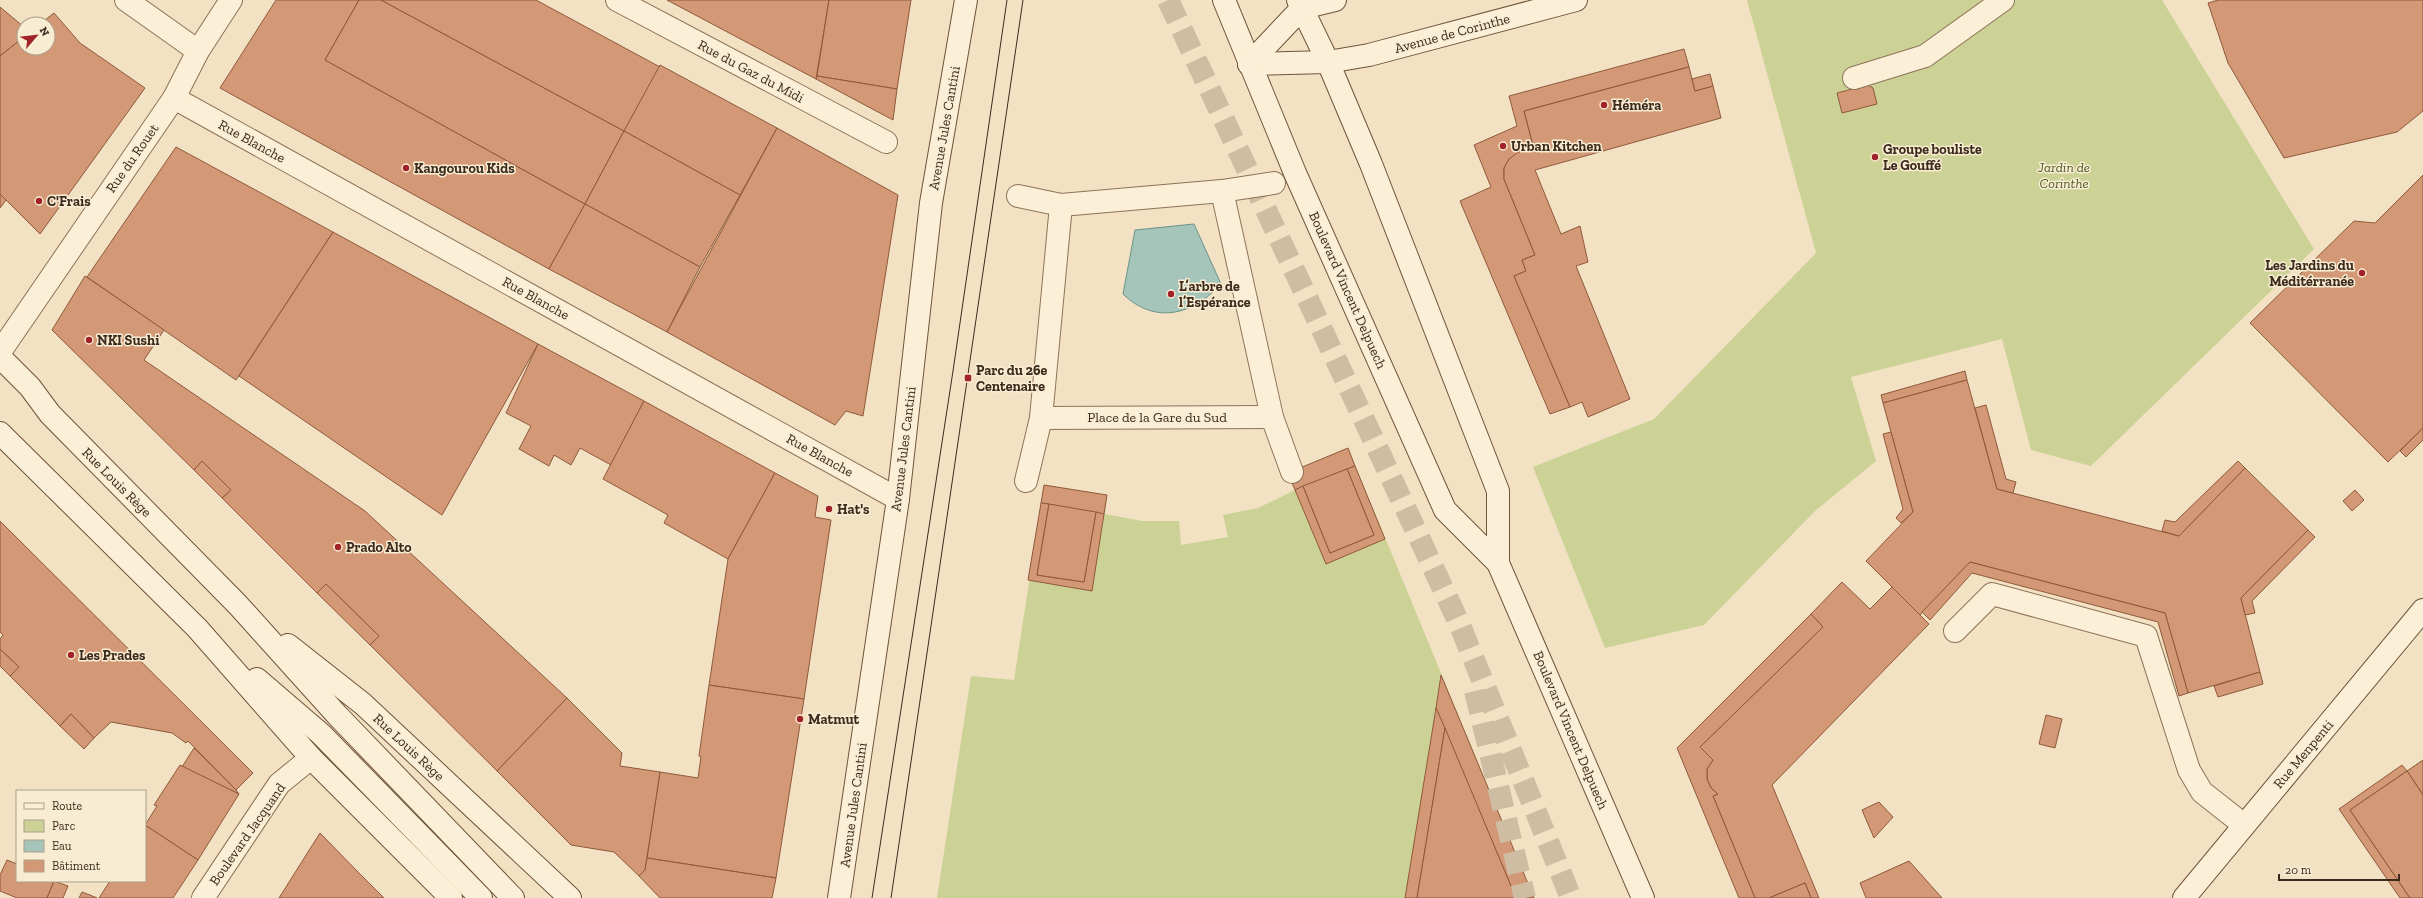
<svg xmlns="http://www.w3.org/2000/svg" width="2423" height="898" font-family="'Zilla Slab',serif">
<rect width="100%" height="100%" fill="#f2e2c3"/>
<!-- green -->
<g fill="#ccd195">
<path d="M1747 0H2162L2314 249 2091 466 2031 450 2002 339 1851 377 1876 461 1815 511 1704 625 1605 648 1533 467 1654 419 1816 253Z"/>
<path d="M1348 448 1534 898H937L971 676 1014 680 1044 485 1107 495 1105 514 1142 521H1179L1181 545 1228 537 1223 515 1258 508 1295 490 1288 473Z"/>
</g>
<!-- water -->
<path fill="#a5c4ba" stroke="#6b9388" d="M1194 224 1221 284C1193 315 1155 325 1123 294L1135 230Z"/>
<!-- building -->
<g fill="#d39875" stroke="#8f593c">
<path d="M276 0H359L325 60 585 204 549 269 220 88Z"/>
<path d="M359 0H381L624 131 585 204 325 60Z"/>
<path d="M381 0H536L660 67 624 131Z"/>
<path d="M667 0H829L816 79 797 69Z"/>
<path d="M829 0H911L897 89 817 76Z"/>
<path d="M2218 0H2423V111L2397 132 2284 158 2228 63 2208 3Z"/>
<path d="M0 7 24 27V37L0 56Z"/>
<path d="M54 13 80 43 145 88 40 234 0 194V56L24 37V48H48V24H40Z"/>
<path d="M1684 49 1689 67 1524 111 1533 145 1509 159 1504 168V179L1535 255 1522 260 1526 271 1514 276 1570 407 1550 414 1460 201 1491 187 1474 145 1517 126 1509 96Z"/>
<path d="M660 65 777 128 740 195 624 131Z"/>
<path d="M1689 67 1695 91 1713 86 1721 118 1535 170 1561 234 1580 226 1588 262 1576 266 1630 399 1588 417 1582 402 1570 407 1514 276 1526 271 1522 260 1535 255 1504 179V168L1509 159 1517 153 1533 145 1524 111Z"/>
<path d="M1710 74 1713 86 1695 91 1692 79Z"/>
<path d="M817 76 897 89 893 120 816 79Z"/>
<path d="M1868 85 1873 88 1877 104 1842 113 1837 93Z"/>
<path d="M777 128 898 195 863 416 846 411 835 425 667 332Z"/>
<path d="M624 131 740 195 700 267 585 204Z"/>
<path d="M176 147 333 232 236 380 87 277Z"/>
<path d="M2423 175V428L2388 462 2250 323 2354 221 2375 223Z"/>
<path d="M0 194 6 200 0 208Z"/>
<path d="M585 204 700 267 667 332 549 269Z"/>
<path d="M333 232 538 344 442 515 239 376Z"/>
<path d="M85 276 164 330 144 360 365 511 567 698 497 771 370 645 379 636 326 584 317 593 222 498 231 490 202 461 194 470 52 330Z"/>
<path d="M538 344 644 401 611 465 580 448 571 465 554 455 549 466 519 449 531 426 506 413Z"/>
<path d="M1965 371 1967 380 1883 403 1881 395Z"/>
<path d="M1967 380 1997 489 2179 536 2245 468 2308 530 2241 598 2260 672 2188 693 2165 613 1970 562 1920 615 1866 561 1913 512 1883 403Z"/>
<path d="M644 401 775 473 728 559 664 523 668 515 603 479Z"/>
<path d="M1986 405 2006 479 2016 482 2013 493 1997 489 1975 408Z"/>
<path d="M2423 428V440L2406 457 2400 451Z"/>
<path d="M1891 432 1913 512 1901 523 1896 518 1903 509 1883 434Z"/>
<path d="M1348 448 1355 466 1295 490 1288 473Z"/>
<path d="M202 461 231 490 222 498 194 470Z"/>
<path d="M2238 461 2245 468 2179 536 2162 531 2165 520 2175 522Z"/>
<path d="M1355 466 1385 539 1326 564 1295 490 1303 486 1330 553 1374 535 1347 469Z"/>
<path d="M1347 469 1374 535 1330 553 1303 486Z"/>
<path d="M775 473 818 496 815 517 831 520 804 699 709 685 728 559Z"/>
<path d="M1044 485 1107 495 1104 514 1041 503Z"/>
<path d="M2355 490 2364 500 2352 511 2343 501Z"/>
<path d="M1041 503 1049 504 1037 575 1084 582 1096 512 1104 514 1092 591 1028 580Z"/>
<path d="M1049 504 1096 512 1084 582 1037 575Z"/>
<path d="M0 521 253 773 236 790 188 741 186 743 172 733 111 722 94 738 71 714 60 726 10 676 19 667 0 649V639L3 635 0 632Z"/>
<path d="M2308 530 2315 537 2252 601 2255 613 2245 615 2241 598Z"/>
<path d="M1970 562 2165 613 2188 693 2179 696 2158 622 1972 573 1930 620 1922 612Z"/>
<path d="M1842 582 1870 609 1892 587 1929 624 1772 785 1819 898H1811L1805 883 1769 898H1755L1713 796 1718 794 1711 788 1707 779V769L1713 760 1700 747 1823 627 1811 614Z"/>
<path d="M326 584 379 636 370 645 317 593Z"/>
<path d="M1811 614 1823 627 1700 747 1713 760 1707 769V779L1711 788 1718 794 1713 796 1755 898H1739L1677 748Z"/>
<path d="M0 649 19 667 10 676 0 666Z"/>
<path d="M2260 672 2263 684 2218 697 2214 686Z"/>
<path d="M1441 675 1534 898H1516L1436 708Z"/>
<path d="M709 685 804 699 776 878 647 858 660 772 698 778 701 757 699 756Z"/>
<path d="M567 698 622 753 620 766 660 772 645 870 639 876 614 852 571 845 497 771Z"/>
<path d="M1436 708 1445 728 1417 898H1405Z"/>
<path d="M71 714 94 738 84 749 60 726Z"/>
<path d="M2046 715 2062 719 2055 748 2039 744Z"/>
<path d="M1445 728 1516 898H1417Z"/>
<path d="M194 748 236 790 239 794 182 767Z"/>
<path d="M2423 760V795L2407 771Z"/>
<path d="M180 765 239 794 198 860 145 825 157 806 154 805Z"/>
<path d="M2402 765 2407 771 2350 810 2410 898H2400L2339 809Z"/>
<path d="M2407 771 2423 795V898H2410L2350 810Z"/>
<path d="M1879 802 1893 817 1874 838 1862 810Z"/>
<path d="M145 825 198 860 173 898H99L110 881H145Z"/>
<path d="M320 833 357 871 384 898H279Z"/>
<path d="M647 858 776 878 772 898H660L639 876 645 870Z"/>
<path d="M7 860 17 864V881H54L47 898H17L0 891V875Z"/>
<path d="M1909 861 1942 898H1866L1860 883Z"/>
<path d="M54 881 68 886 63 898H47Z"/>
<path d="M1805 883 1811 898H1769Z"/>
<path d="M82 892 90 895 97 898H79Z"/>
</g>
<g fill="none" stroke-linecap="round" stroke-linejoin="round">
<!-- trunk-tunnel -->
<g stroke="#cebda2" stroke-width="22" stroke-dasharray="22 11" stroke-linecap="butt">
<path d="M1168 0 1459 623 1571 898"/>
<path d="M1475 691 1525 898"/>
</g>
<defs>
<g id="service">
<path d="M126 0 198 51"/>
<path d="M1854 78 1925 56 2003 0"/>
<path d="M1955 631 1992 594 2146 636 2189 770 2202 792 2244 825"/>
</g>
<g id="pedestrian">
<path d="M1222 191 1272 417 1292 472"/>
<path d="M1018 196 1061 205 1222 191 1274 183"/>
<path d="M1041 418 1272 417"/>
<path d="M1026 481 1041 418 1061 205"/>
</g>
<g id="minor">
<path d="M617 0 886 142"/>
<path d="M174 98 898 499"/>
<path d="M0 352 174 98 198 51 231 0"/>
<path d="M203 898 279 784 311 758"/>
</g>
<g id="secondary">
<path d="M1224 0 1295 173 1445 510 1498 563 1643 898"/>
<path d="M1298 0 1328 62 1371 164 1498 491V563"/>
<path d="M1249 64 1328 62 1369 55 1576 0"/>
<path d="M1249 64 1302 8 1335 0"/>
<path d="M0 357 30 387 50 414 238 605 337 715 513 898"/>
<path d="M0 433 197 628 311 758 451 898"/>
<path d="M288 645 363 704 570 898"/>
<path d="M257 679 321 734 481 898"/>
<path d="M839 898 898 499 931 203 966 0"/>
<path d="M2184 898 2423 610"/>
</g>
</defs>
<!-- service casing -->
<use href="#service" stroke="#8d7258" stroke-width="24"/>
<!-- pedestrian casing -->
<use href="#pedestrian" stroke="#8d7258" stroke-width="24"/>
<!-- minor casing -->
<use href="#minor" stroke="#8d7258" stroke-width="24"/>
<!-- secondary casing -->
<use href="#secondary" stroke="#6f533b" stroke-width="24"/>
<!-- service -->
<use href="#service" stroke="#fbefd7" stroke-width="22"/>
<!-- pedestrian -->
<use href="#pedestrian" stroke="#fbefd7" stroke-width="22"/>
<!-- minor -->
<use href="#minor" stroke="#fbefd7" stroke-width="22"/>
<!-- secondary -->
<use href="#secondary" stroke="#fbefd7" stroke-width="22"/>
<!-- tram -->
<g stroke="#3c2b1d" stroke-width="1">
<path d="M872 898 953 371 1007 0"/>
<path d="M891 898 1023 0"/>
</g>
</g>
<!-- markers -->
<g fill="#a12329" stroke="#f8ecd3" stroke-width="1.5">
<circle cx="1604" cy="105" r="4"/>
<circle cx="1503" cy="146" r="4"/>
<circle cx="1875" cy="157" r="4"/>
<circle cx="406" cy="168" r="4"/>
<circle cx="39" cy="201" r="4"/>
<circle cx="2362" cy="273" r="4"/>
<circle cx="1171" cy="294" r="4"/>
<circle cx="89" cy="340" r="4"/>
<rect x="964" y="374" width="8" height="8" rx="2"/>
<circle cx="829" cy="509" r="4"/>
<circle cx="338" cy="547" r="4"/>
<circle cx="71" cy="655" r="4"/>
<circle cx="800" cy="719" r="4"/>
</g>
<g text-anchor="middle" stroke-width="3" stroke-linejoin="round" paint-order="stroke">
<!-- street labels -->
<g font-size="14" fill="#3c2b1d" stroke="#f8ecd3">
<text transform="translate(1452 33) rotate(-15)" y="5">Avenue de Corinthe</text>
<text transform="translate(751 71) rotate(28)" y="5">Rue du Gaz du Midi</text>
<text transform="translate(944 128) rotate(-80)" y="5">Avenue Jules Cantini</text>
<text transform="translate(252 141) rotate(29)" y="5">Rue Blanche</text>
<text transform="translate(132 158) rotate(-55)" y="5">Rue du Rouet</text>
<text transform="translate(1348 290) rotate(66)" y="5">Boulevard Vincent Delpuech</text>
<text transform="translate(536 298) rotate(29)" y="5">Rue Blanche</text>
<text x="1157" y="422">Place de la Gare du Sud</text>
<text transform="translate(903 449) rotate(-83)" y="5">Avenue Jules Cantini</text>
<text transform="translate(820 455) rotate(29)" y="5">Rue Blanche</text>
<text transform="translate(117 482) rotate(45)" y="5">Rue Louis Rège</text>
<text transform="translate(1571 730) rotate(67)" y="5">Boulevard Vincent Delpuech</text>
<text transform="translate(409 747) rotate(43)" y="5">Rue Louis Rège</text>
<text transform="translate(2303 754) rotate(-50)" y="5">Rue Menpenti</text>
<text transform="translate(853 805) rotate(-82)" y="5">Avenue Jules Cantini</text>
<text transform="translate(247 834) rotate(-55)" y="5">Boulevard Jacquand</text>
</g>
<!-- poi labels -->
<g font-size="14" font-weight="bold" fill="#3c2b1d" stroke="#f8ecd3" text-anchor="start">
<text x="1612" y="110">Héméra</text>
<text x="1511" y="151">Urban Kitchen</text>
<text x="1883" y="154">Groupe bouliste<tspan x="1883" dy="16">Le Gouffé</tspan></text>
<text x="414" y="173">Kangourou Kids</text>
<text x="47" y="206">C'Frais</text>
<text x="2354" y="270" text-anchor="end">Les Jardins du<tspan x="2354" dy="16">Méditérranée</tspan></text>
<text x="1179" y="291">L’arbre de<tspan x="1179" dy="16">l’Espérance</tspan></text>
<text x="97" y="345">NKI Sushi</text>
<text x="976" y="375">Parc du 26e<tspan x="976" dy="16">Centenaire</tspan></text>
<text x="837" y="514">Hat's</text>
<text x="346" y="552">Prado Alto</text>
<text x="79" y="660">Les Prades</text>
<text x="808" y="724">Matmut</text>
</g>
<!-- park labels -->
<g font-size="14" font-style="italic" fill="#4e5a22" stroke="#f8ecd3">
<text x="2064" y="172">Jardin de<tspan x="2064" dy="16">Corinthe</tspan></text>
</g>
</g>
<!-- legend -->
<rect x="16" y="790" width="130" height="92" fill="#f8ecd3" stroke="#ad9f8a"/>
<rect x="24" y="803" width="20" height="6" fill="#fbefd7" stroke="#ad9f8a"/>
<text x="52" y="810" font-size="12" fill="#3c2b1d">Route</text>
<rect x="24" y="820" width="20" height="12" fill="#ccd195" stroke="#ad9f8a"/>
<text x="52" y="830" font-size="12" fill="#3c2b1d">Parc</text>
<rect x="24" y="840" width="20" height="12" fill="#a5c4ba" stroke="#ad9f8a"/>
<text x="52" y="850" font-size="12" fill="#3c2b1d">Eau</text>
<rect x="24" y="860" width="20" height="12" fill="#d39875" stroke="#ad9f8a"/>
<text x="52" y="870" font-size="12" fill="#3c2b1d">Bâtiment</text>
<!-- north arrow -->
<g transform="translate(36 36) rotate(62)"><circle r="19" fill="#f8ecd3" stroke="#ad9f8a"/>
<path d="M0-3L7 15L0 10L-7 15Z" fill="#a12329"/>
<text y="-6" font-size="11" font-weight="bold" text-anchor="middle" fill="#3c2b1d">N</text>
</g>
<!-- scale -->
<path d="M2279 874v6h120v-6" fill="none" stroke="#3c2b1d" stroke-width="2"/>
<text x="2285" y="874" font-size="12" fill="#3c2b1d" stroke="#f8ecd3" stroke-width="3" paint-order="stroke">20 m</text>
</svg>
